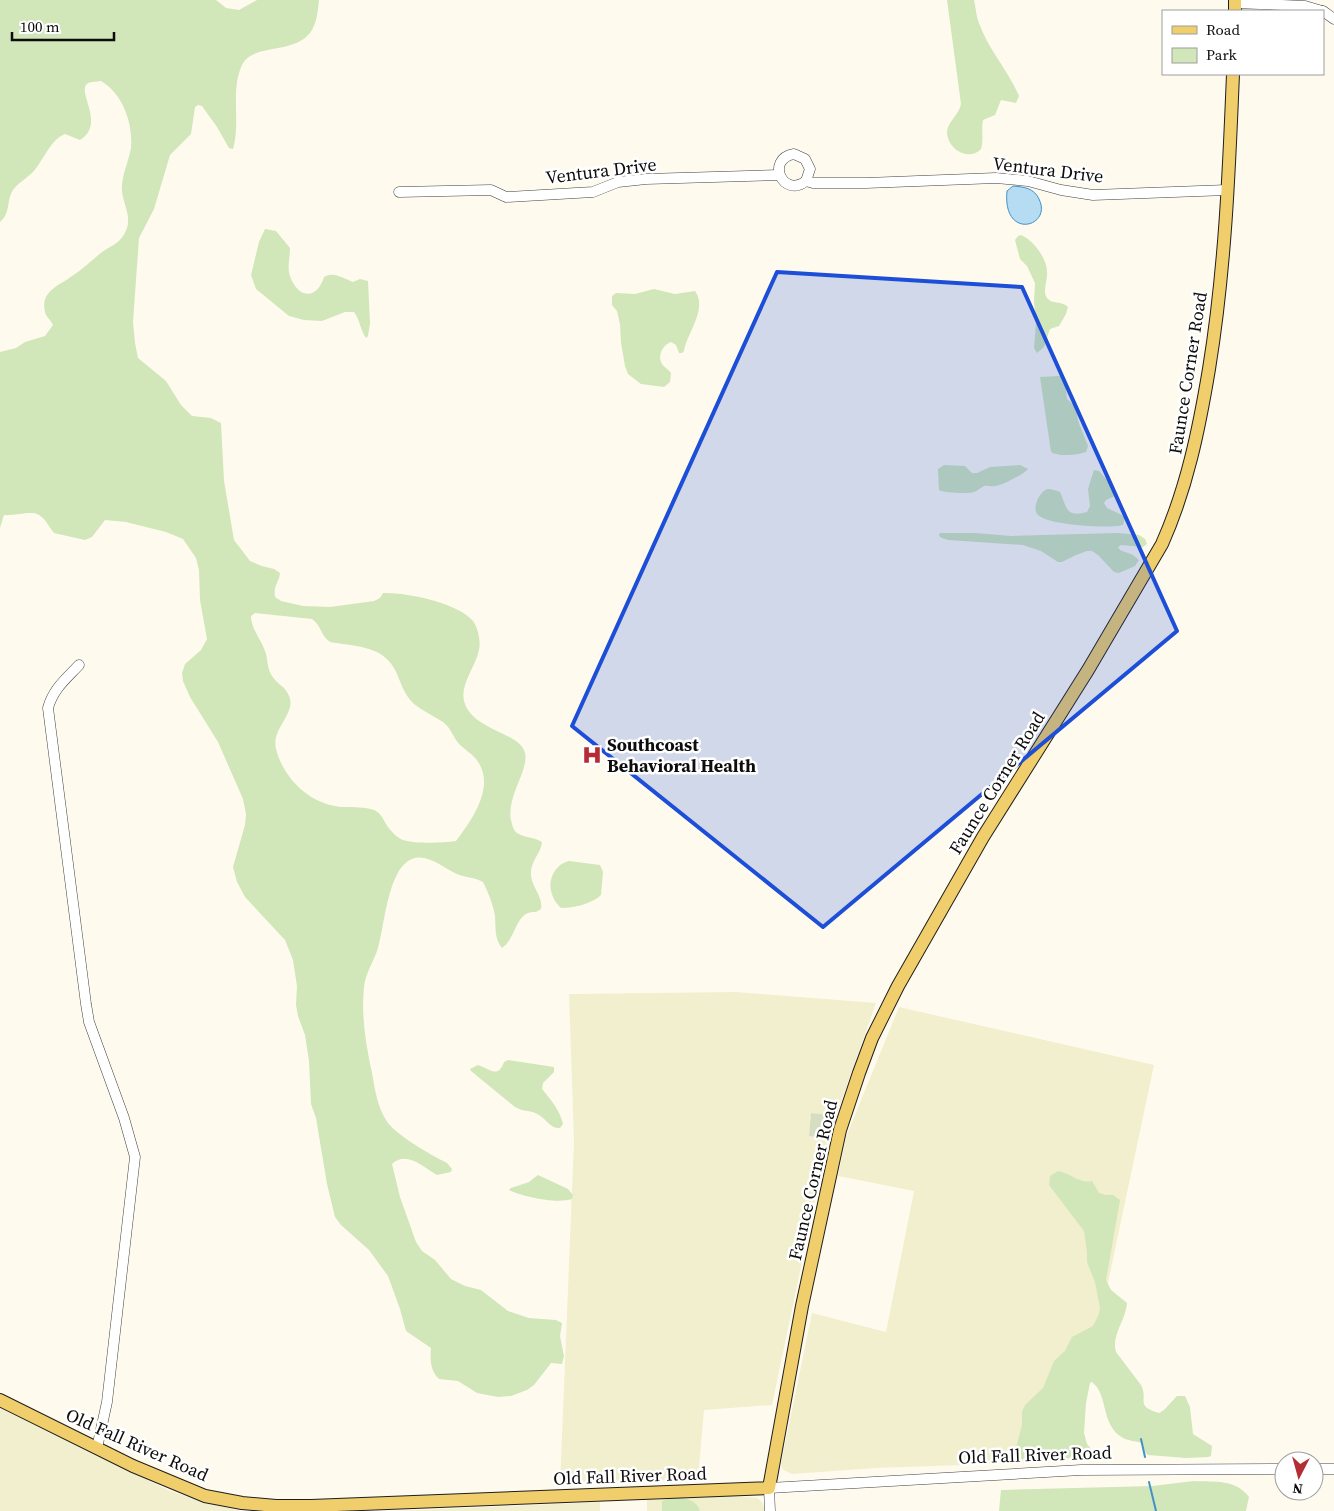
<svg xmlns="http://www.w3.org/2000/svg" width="1334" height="1511" font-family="'Source Serif 4',serif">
<rect width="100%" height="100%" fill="#fefbee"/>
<!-- farmland -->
<g fill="#f2efcf">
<path d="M736 992 876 1003 836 1116 811 1113 809 1136 828 1138 772 1405 704 1410 698 1479 560 1484 574 1141 569 994Z"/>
<path d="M899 1007 1154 1065 1071 1458 991 1464 876 1468 792 1474 785 1471 782 1468 781 1463 812 1313 886 1332 914 1191 838 1176 846 1137Z"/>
<path d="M0 1408 168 1490 199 1501 241 1511H0Z"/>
<path d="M732 1496 757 1498 762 1502 765 1511H647V1500Z"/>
<path d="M600 1502V1511H396Z"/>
</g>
<!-- green -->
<g fill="#d1e6b9" fill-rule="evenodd">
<path d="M0 0H216L226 8 239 10 257 0H319C318 10 317 21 312 30 296 56 253 42 242 65 230 91 241 121 233 149L229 148 217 127 202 106 198 105 195 107 191 134 170 155 154 209 139 238 133 322 135 343 138 358 166 381 181 405 192 416 211 418 221 423 224 481 234 540 250 561 262 566 274 569 280 573C279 583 273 585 275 597L281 601 303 606 330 607 374 601 380 598 383 593C405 592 459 603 473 621 478 628 481 641 479 650 476 666 460 684 464 701 471 729 516 732 524 750 532 767 506 795 511 820 512 824 513 830 517 833 524 838 535 837 542 842 541 854 530 861 531 875 532 888 543 896 541 909L536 912C515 910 517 938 502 948 494 938 496 928 495 916 493 904 488 892 483 882 475 877 466 878 457 874 445 869 430 855 415 858 388 864 385 925 378 948 374 961 365 974 364 987 361 1017 366 1045 372 1073 375 1089 377 1106 386 1120 394 1134 431 1155 447 1163L452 1169 451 1172 437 1175C424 1168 407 1150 392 1164L400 1197 416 1242 422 1251 435 1260 451 1279 465 1286 481 1290 508 1311 529 1318 556 1320 562 1323 560 1336 564 1356 562 1364 551 1363 534 1385 527 1390 511 1396 498 1397 477 1393 458 1381 439 1379C430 1371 430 1359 431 1348L406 1331 400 1309 388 1276 369 1250 341 1225 335 1217 327 1184 316 1118 311 1104 309 1061 305 1035 298 1016 296 1005 297 986 293 960 285 940 245 897 237 882 233 867 245 825 246 814 243 799 218 742 190 697 183 681 182 673 185 664 201 650 207 639 200 600 199 570 196 558 183 539 166 532 126 522 105 520 92 537 85 540 54 533C49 527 45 517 37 514 31 511 13 516 4 515L0 528V352L16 348 25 342 45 336 53 325C51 320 46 317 45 312 40 291 59 286 72 276 83 269 92 260 102 252 109 247 118 244 123 236 136 218 120 202 122 185 123 172 129 160 131 148 133 123 123 94 101 81 96 82 89 81 86 85 79 95 105 124 80 140L65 134C50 140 44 160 33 172 27 178 18 183 13 190 6 201 11 213 0 222ZM255 613 312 619C321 625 321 636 330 642 352 646 381 645 394 668 401 681 403 694 414 704 423 711 434 716 443 722 451 728 453 737 459 744 464 749 471 753 476 759 497 785 472 820 456 841 441 843 417 844 403 840 397 838 392 832 388 827 384 822 382 813 374 810 365 807 353 807 344 807 312 806 284 780 276 749 271 728 297 713 289 696 286 687 277 684 272 676 267 669 268 659 265 651 261 639 251 629 251 616Z"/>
<path d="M947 0H974C976 8 976 16 979 23 988 49 1008 70 1019 96L1016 103 1001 100 995 115 983 120C981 130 984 139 981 149 969 162 947 149 947 132 948 121 959 115 961 104Z"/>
<path d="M265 229 276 231 290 248C290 257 287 268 290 276 298 299 317 300 324 277 334 271 344 279 353 282L360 279 368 281 370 323 368 336 366 338C360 329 360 320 354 312H345L322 321 304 320 289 316 256 289 251 275 259 242Z"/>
<path d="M1021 235C1033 240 1047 258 1047 272 1048 280 1042 291 1047 298 1052 305 1062 300 1068 307L1066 314 1059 326 1050 329 1044 347 1037 353 1034 348 1036 324 1034 301 1035 283 1027 266 1020 259 1015 240 1018 236Z"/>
<path d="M654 289 675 294 695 291C708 309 687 333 684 351L682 353H679L676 345 671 342C663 345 657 355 662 364 664 367 669 370 671 373L670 382 664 387 641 384 628 374 625 366 621 343 620 324 617 311 612 305V296L616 293 635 294Z"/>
<path d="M1059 376H1063L1065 379 1067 399 1076 407 1078 421 1088 446 1086 452C1077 455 1059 457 1051 452L1040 377Z"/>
<path d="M944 465 965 466 972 473H977L990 467 1020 465 1028 469C1026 473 1001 486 995 486 991 487 987 485 984 486 980 488 977 491 974 492 968 494 944 493 939 490L938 469Z"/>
<path d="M1094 470 1099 471 1114 488 1115 496 1106 500 1104 503 1107 508 1124 516 1125 518 1123 525C1108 529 1048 525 1038 515 1031 509 1040 490 1048 489 1052 489 1057 491 1060 492 1067 507 1065 518 1087 512L1090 506 1088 489Z"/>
<path d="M940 533H975L1011 536 1118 533 1139 535 1145 539 1147 544 1143 547 1121 545 1118 547 1120 550 1133 555 1139 560 1135 566 1119 573 1114 572 1098 555 1092 551H1087L1076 555 1062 562H1058L1041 551 1023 545 948 540 942 538 939 536Z"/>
<path d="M569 861 600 865 603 872 601 895C592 904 573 908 561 908 557 904 553 899 552 894 547 880 555 864 569 861Z"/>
<path d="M508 1060 554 1067V1072L543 1083 542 1089C551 1100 560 1110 563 1124L560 1128C551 1129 547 1120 539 1115 532 1110 523 1112 515 1107L471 1071 470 1069 478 1065C490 1069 498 1079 504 1062Z"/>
<path d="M1058 1171C1071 1173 1079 1184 1092 1181L1099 1193 1106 1195H1113L1120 1200 1106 1280 1111 1290 1127 1303C1126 1320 1111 1335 1116 1352L1141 1385C1149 1400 1134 1406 1159 1413L1164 1410 1177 1396H1185L1190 1407 1193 1434 1212 1446 1211 1456 1208 1457 1186 1458 1148 1455 1145 1452 1142 1443C1135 1441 1129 1441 1123 1438 1100 1425 1109 1395 1092 1382L1090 1383 1086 1403 1084 1433 1087 1444 1096 1455V1457L1093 1460C1076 1459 1054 1456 1037 1459 1030 1461 1025 1465 1018 1461L1016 1448 1022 1425V1412L1025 1405 1043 1388 1054 1361 1065 1351 1072 1337 1093 1326 1099 1314 1100 1308 1095 1282 1087 1262V1252L1084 1231 1049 1185 1050 1176Z"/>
<path d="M538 1175 568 1189 573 1195 572 1199C557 1204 523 1197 509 1190L511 1188 529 1182Z"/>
<path d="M1194 1481C1214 1482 1236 1479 1249 1497L1246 1511H999L1001 1490 1152 1486Z"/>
<path d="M674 1497C685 1498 696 1499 700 1511H662V1501Z"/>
</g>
<!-- cemetery -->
<path fill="#d5dec0" d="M811 1113 839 1116 834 1139 809 1136Z"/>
<!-- water -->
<path fill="#b5dcf2" stroke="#4192c5" d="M1013 186C1024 187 1034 188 1039 199 1053 227 1002 241 1007 191Z"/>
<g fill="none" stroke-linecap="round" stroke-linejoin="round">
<!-- stream -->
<g stroke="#4192c5" stroke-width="2">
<path d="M1141 1439 1145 1457"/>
<path d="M1149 1482 1156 1511"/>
</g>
<defs>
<g id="minor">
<path d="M1235 3 1305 6 1322 11"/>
<path d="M1323 11 1334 19"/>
<path d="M806 181 810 169 805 159 794 154C765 159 783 199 806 181L813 183H866L996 178 1028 181 1061 190 1093 195 1227 190"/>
<path d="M399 192 491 190 506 197 593 192 618 182 646 179 779 175"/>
<path d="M79 665C66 679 53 689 48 708L86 1004 89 1022 124 1118 135 1157 107 1402 97 1448"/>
<path d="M1314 1469H1334"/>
<path d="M770 1511 769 1488 1081 1470 1284 1469"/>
</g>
<g id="major">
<path d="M1235 11V0"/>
<path d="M0 1400 133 1466 205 1496 242 1503 276 1506H311L769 1488 802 1306 840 1130 859 1073 872 1038 898 986 983 837 1088 670 1162 544C1187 488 1199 429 1209 369 1225 271 1229 173 1233 74"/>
</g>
</defs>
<!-- minor casing -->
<use href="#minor" stroke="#404040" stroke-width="11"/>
<!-- major casing -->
<use href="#major" stroke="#1e1e1e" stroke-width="14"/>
<!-- minor -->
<use href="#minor" stroke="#fff" stroke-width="10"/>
<!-- major -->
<use href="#major" stroke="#f0ce6b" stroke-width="12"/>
</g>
<!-- marked area -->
<path fill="#1d4ed8" fill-opacity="0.2" stroke="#1d4ed8" stroke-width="4" stroke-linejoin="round" d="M777 272 1022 287 1177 631 823 927 572 726Z"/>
<!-- icons -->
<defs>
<symbol id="hospital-bare" viewBox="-9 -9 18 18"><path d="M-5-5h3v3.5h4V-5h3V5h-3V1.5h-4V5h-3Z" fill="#b42d35" stroke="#fff" stroke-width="2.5" paint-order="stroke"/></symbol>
</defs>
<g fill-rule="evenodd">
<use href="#hospital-bare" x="578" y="741" width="28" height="28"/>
</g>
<g text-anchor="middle" stroke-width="5" stroke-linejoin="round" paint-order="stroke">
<!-- street labels -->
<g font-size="18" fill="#0d0d0d" stroke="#fff">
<text transform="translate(1048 170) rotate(7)" y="6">Ventura Drive</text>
<text transform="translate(601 171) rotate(-7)" y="6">Ventura Drive</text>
<text transform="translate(1188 373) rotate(-81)" y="6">Faunce Corner Road</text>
<text transform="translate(997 783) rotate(-58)" y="6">Faunce Corner Road</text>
<text transform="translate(813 1180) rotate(-77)" y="6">Faunce Corner Road</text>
<text transform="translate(137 1445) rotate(24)" y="6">Old Fall River Road</text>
<text transform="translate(1035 1455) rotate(-2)" y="6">Old Fall River Road</text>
<text transform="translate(630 1476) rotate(-2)" y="6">Old Fall River Road</text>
</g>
<!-- poi labels -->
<g font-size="18" font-weight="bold" fill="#0d0d0d" stroke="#fff" text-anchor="start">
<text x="607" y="751">Southcoast<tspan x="607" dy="21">Behavioral Health</tspan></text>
</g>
</g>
<!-- legend -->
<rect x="1162" y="10" width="162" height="65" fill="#ffffff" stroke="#9e9e9e"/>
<rect x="1172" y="26" width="25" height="8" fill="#f0ce6b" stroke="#9e9e9e"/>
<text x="1206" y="35" font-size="15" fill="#0d0d0d">Road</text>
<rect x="1172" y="48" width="25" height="15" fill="#d1e6b9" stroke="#9e9e9e"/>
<text x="1206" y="60" font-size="15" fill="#0d0d0d">Park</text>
<!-- north arrow -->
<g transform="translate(1299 1476) rotate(186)"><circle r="24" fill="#ffffff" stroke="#9e9e9e"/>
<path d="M0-4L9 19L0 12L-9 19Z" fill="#b42d35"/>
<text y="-8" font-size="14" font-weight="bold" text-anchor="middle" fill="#0d0d0d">N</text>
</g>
<!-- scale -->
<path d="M12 32v8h102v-8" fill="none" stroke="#0d0d0d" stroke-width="2.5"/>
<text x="20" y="32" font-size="15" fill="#0d0d0d" stroke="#ffffff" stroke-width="4" paint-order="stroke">100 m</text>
</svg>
